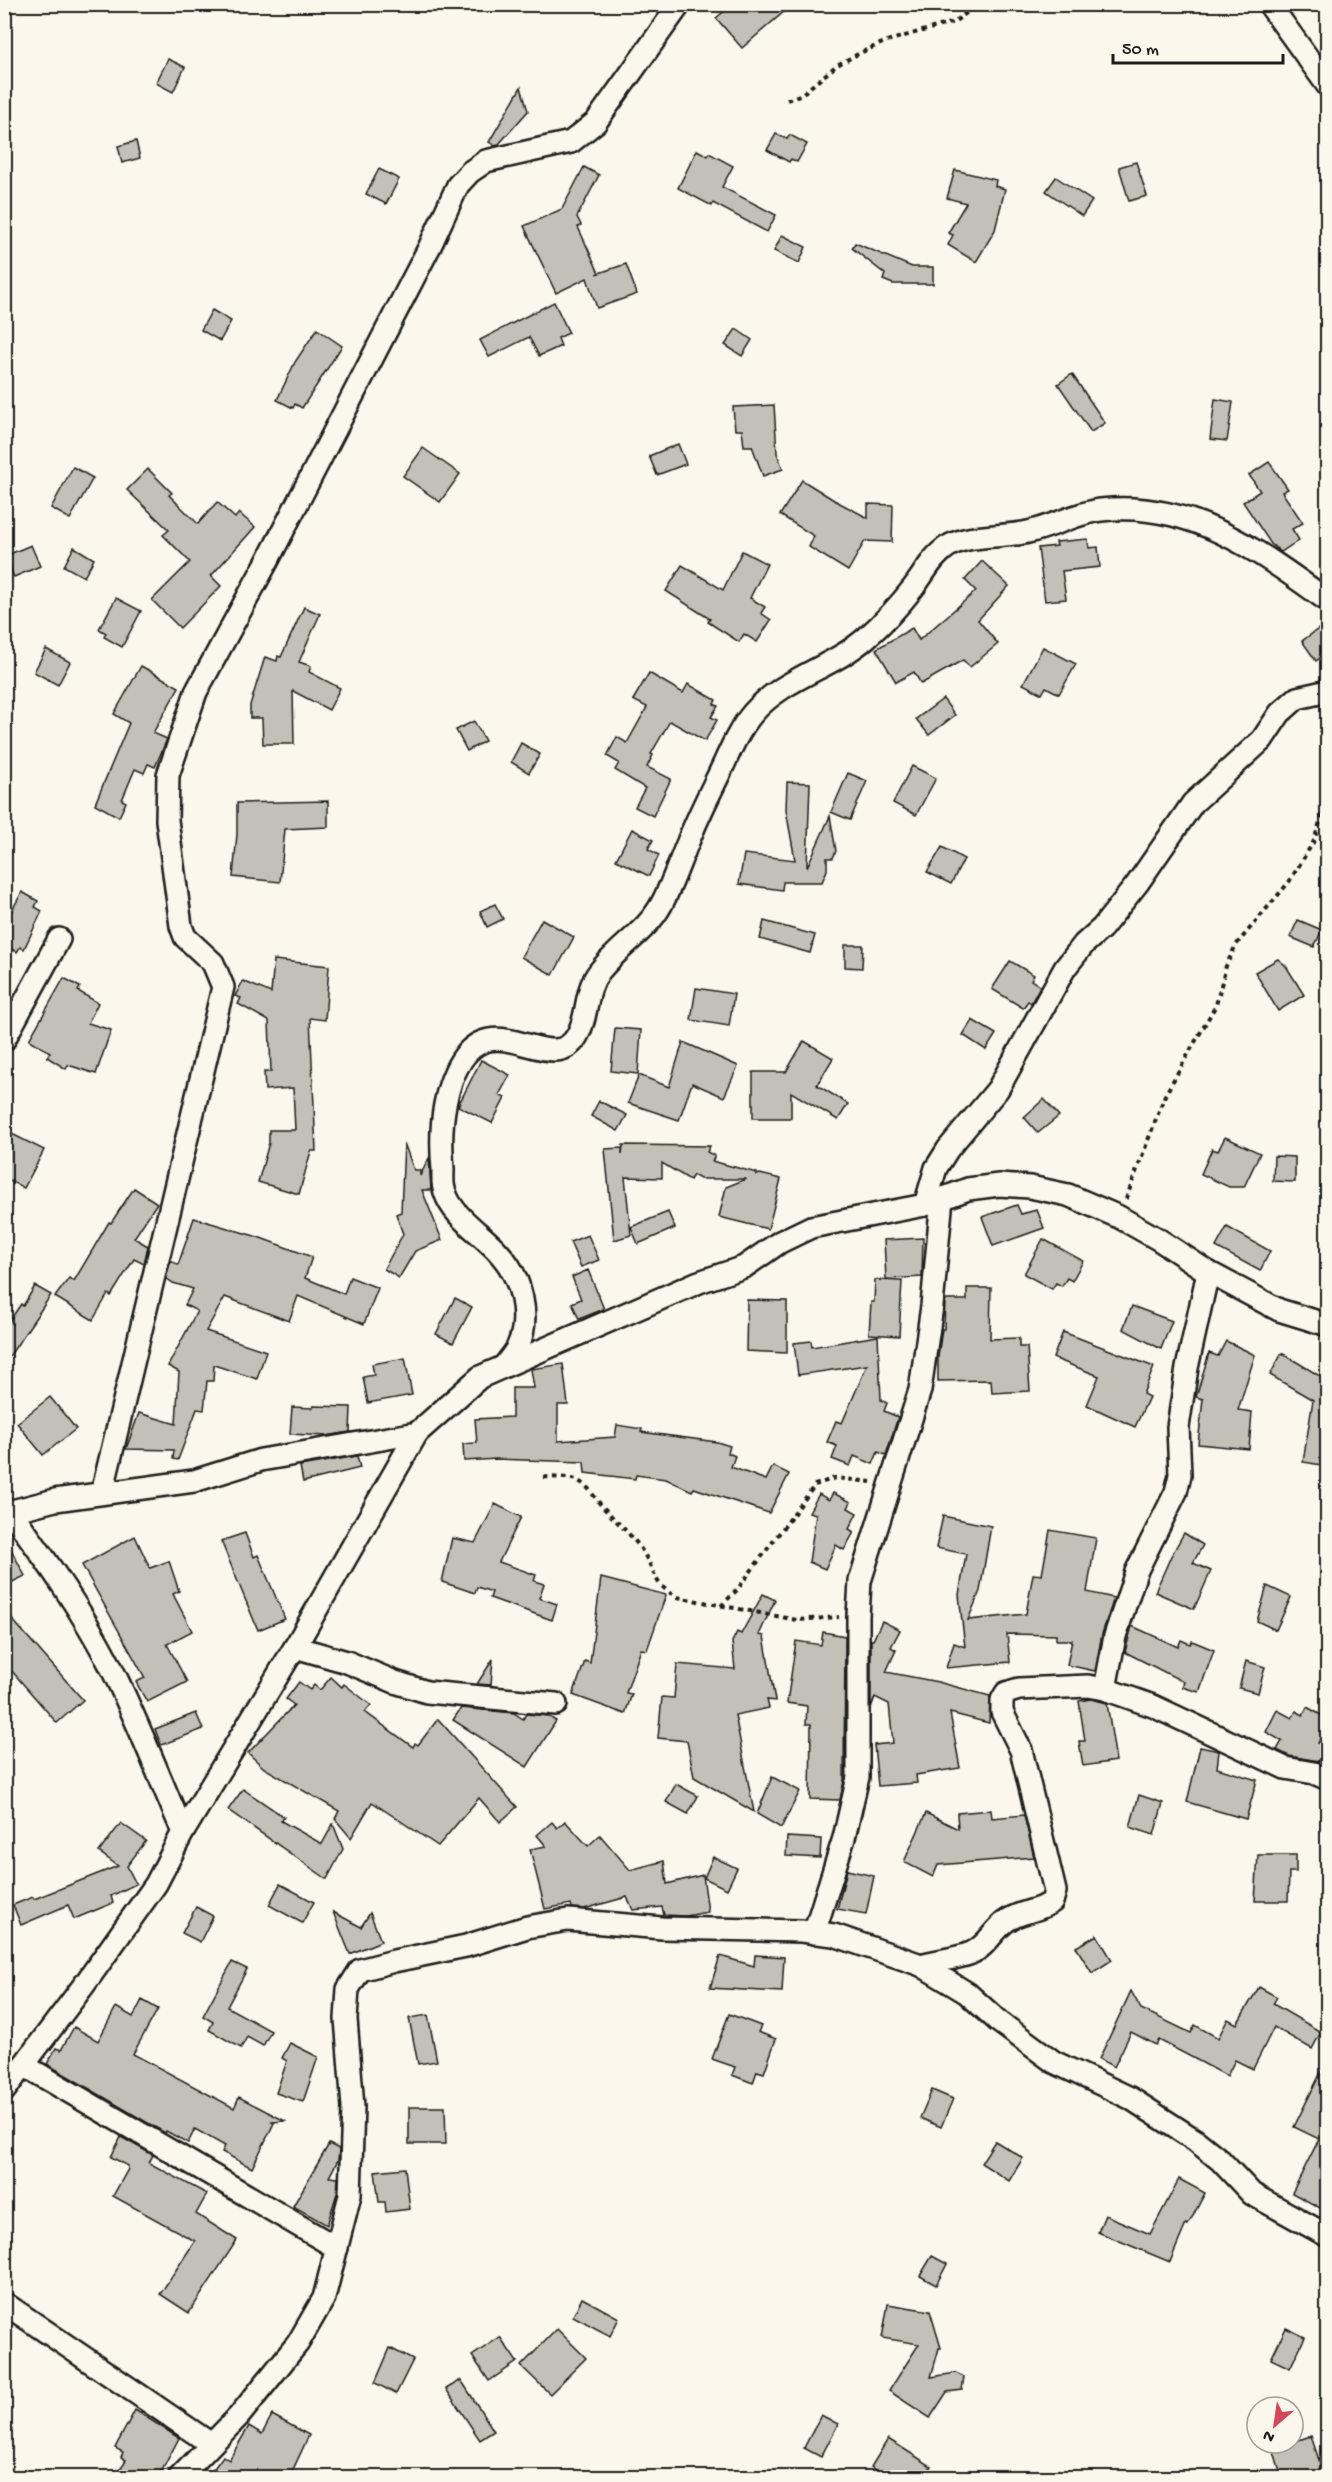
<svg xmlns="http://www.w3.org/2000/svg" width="1332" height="2482" font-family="'Gochi Hand',sans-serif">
<rect width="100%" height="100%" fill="#fbf7ec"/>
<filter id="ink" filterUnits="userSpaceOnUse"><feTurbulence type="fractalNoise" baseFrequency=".0167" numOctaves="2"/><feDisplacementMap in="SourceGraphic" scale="12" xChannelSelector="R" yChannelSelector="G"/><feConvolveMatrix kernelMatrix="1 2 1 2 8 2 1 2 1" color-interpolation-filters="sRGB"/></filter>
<g filter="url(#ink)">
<!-- building -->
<g fill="#c3c0b8" stroke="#1c1c1c" stroke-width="1.5">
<path d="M733 4H793L742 48 716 18Z"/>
<path d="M168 59 185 67 173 92 156 83Z"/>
<path d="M521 87 528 111 498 145 495 146 489 142Z"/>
<path d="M776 134 787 139 790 135 807 144 797 162 791 159 789 162 767 150Z"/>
<path d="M136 141 140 158 122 163 118 146Z"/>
<path d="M697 150 708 156 709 153 733 166 722 187 776 215 767 232 713 203 712 206 678 188Z"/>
<path d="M1136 162 1147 196 1129 201 1119 167Z"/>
<path d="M584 167 599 175 577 217 581 225 578 227 599 273 596 274 626 264 637 294 597 308 587 278 556 293 524 226 562 209Z"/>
<path d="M379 169 399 179 386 204 366 194Z"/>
<path d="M955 170 996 180 995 186 1005 189 995 230 976 262 948 245 953 235 948 233 966 203 947 198Z"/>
<path d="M1056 177 1092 201 1082 216 1046 191Z"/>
<path d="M782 235 806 247 799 263 774 251Z"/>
<path d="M855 243 912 267H933V284H893L883 280 885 274 852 248Z"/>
<path d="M554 302 569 333 558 338 561 346 539 356 529 337 489 357 480 340Z"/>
<path d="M212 310 231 321 220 341 201 330Z"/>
<path d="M317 329 342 346 302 408 295 404 293 408 277 400 295 362Z"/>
<path d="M736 329 752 340 742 356 725 345Z"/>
<path d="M1072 374 1105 423 1091 432 1058 384Z"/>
<path d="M1215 399 1233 402 1227 441 1210 439Z"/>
<path d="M774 405 777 453 783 469 763 476 752 446H744L742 430H735L733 407Z"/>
<path d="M678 444 686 464 657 475 649 456Z"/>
<path d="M423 448 460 474 440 502 403 476Z"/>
<path d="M1269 462 1288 489 1282 492 1303 523 1292 529 1299 540 1281 552 1271 544 1243 502 1260 491 1249 475Z"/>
<path d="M73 467 93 478 70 519 51 508Z"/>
<path d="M148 469 172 493 169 495 198 524 217 502 235 518 239 513 255 527 211 576 221 586 180 628 152 600 190 562 163 535 169 530 127 490Z"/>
<path d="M802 480 834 500 868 518V504L893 505 892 542 865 541 848 571 809 547 814 536 780 515Z"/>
<path d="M1088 539 1089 548 1098 547 1100 567 1062 571 1066 599 1045 601 1038 548 1057 546 1056 542Z"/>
<path d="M31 545 40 566 14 577 5 556Z"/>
<path d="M74 547 94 559 84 577 64 566Z"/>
<path d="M742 551 767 564 750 598 765 607 761 613 771 620 757 642 744 634 739 642 708 622 710 619 666 591 682 565 723 590Z"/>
<path d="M982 561 1009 586 978 620 998 644 970 667 963 660 921 684 914 672 896 682 876 649 912 628 919 640 976 591 965 580Z"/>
<path d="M116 598 141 611 122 647 104 637 106 633 99 629Z"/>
<path d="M304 607 320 614 299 662 311 666 309 672 340 688 329 710 293 691 294 744H263L262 718H250V705L265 657 277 661 278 656 281 657Z"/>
<path d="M1328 622V652L1316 661 1302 641Z"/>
<path d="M1043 647 1076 664 1059 694 1046 687 1042 694 1023 684Z"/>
<path d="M46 649 70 662 58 685 34 672Z"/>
<path d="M141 666 179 687 153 733 167 739 155 767 148 764 144 773 135 769 122 800 126 802 119 817 95 804 129 723 114 714Z"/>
<path d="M649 673 683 693 688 684 716 700 714 704 718 706 711 717 717 720 705 741 670 721 651 754 653 755 647 767 671 779 653 816 635 807 645 788 615 770 619 763 607 756 617 737 627 743 647 707 633 700Z"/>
<path d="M943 699 955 715 929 735 916 719Z"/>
<path d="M474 721 485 741 467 751 456 730Z"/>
<path d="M521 743 540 754 529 773 511 762Z"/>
<path d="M912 766 936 778 916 815 893 803Z"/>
<path d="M848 773 867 781 850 820 831 812Z"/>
<path d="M787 782 810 783 807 867 830 816 836 851 833 858H827V870L822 882H783L782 890 739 884 744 854 795 860 786 810Z"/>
<path d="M328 801V827L285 829 280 882 233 877 237 834V803Z"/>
<path d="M632 829 653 840 648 849 659 855 649 876 616 860Z"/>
<path d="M942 847 964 859 951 884 927 872Z"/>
<path d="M22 892 38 901 35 907 42 911 24 949 20 947 17 952 4 945V925Z"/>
<path d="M495 904 503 919 487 927 480 911Z"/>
<path d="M542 919 574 937 553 975 521 957Z"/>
<path d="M1298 920 1322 930 1314 947 1290 937Z"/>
<path d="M764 921 815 935 810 953 760 939Z"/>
<path d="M845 945H863L862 968 845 967Z"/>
<path d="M1278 959 1286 966 1304 995 1278 1011 1255 972Z"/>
<path d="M274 960 329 966 325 1020 310 1018 316 1151H311L299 1194 258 1182 269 1143V1130H295L293 1088 265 1090 264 1072H271L269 1021 238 1004 241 998 235 996 243 981 271 993Z"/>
<path d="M1010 961 1034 975 1031 980 1040 986 1031 1003 1028 1001 1023 1008 992 989Z"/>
<path d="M64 978 80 987 78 991 98 1003 88 1023 111 1030 96 1074 68 1065 66 1069 47 1057 50 1052 29 1040Z"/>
<path d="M696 988 734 994 729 1026 691 1020Z"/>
<path d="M972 1020 996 1034 986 1050 963 1035Z"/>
<path d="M615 1028 641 1030 638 1074 611 1071Z"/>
<path d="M804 1041 833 1058 817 1085 848 1104 838 1120 791 1092V1118H753V1072H786Z"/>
<path d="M683 1042 738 1066 724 1097 692 1083 679 1120 628 1103 639 1075 669 1087Z"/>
<path d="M481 1060 510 1075 499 1095 505 1098 492 1123 458 1106Z"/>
<path d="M1044 1099 1059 1116 1038 1133 1024 1117Z"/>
<path d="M599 1101 627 1115 618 1131 591 1116Z"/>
<path d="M4 1130 44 1150 24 1188 4 1178Z"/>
<path d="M1225 1137 1260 1153 1244 1187H1229L1201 1174 1212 1149 1218 1151Z"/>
<path d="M404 1143 414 1170H420V1176L429 1158 431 1190H422L442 1240 415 1251 399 1278 384 1269 403 1234 396 1214 401 1212Z"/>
<path d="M623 1145 710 1146 707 1152 715 1156 712 1161 757 1173V1175L760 1174 781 1179 768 1229 719 1217 726 1187 746 1179H700L693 1175 690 1180 662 1163V1178L625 1177 631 1235 614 1240 605 1149 622 1148V1155Z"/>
<path d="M1274 1156 1295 1157V1182L1273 1181Z"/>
<path d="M134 1188 157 1203 134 1238 148 1246 144 1264 134 1259 111 1296 108 1294 93 1320 55 1297 69 1278 74 1281 109 1222 111 1223Z"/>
<path d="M1017 1205 1021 1214 1037 1210 1044 1228 993 1246 982 1217Z"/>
<path d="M668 1212 675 1228 638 1244 631 1227Z"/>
<path d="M194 1218 258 1237 312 1257 305 1278 344 1294 350 1277 378 1288 364 1324 298 1296 289 1321 225 1297 206 1331 266 1351 257 1379 214 1365 213 1381H207L204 1410 197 1409 178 1460 173 1459 174 1450 126 1449 139 1413 176 1424 179 1372 168 1366 197 1311 185 1305 193 1289 173 1283 166 1278 171 1260 178 1265Z"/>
<path d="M1227 1227 1270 1251 1260 1271 1216 1247Z"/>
<path d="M588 1235 599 1260 581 1267 570 1242Z"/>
<path d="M923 1238 922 1277 886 1279 884 1240Z"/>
<path d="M1043 1239 1083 1261 1072 1281 1067 1278 1062 1286 1056 1283 1052 1289 1024 1274Z"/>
<path d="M588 1270 604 1309 579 1319 572 1303 581 1299 572 1277Z"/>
<path d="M875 1280 902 1281 899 1336 869 1334 871 1302H874Z"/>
<path d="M35 1286 51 1295 4 1364V1329L21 1304 23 1306Z"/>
<path d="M967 1288H991L990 1339 1019 1338V1347H1027L1030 1391 992 1393 991 1380 938 1381V1357L942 1329H944L945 1300H967Z"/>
<path d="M455 1298 472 1307 453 1343 436 1334Z"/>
<path d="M747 1300 787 1301V1353L746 1351Z"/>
<path d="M1132 1306 1172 1321 1161 1349 1123 1329Z"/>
<path d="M1063 1332 1154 1367 1143 1394 1149 1397 1135 1427 1087 1405 1099 1376 1053 1358Z"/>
<path d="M878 1336 881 1400 887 1403 884 1411 898 1417 886 1455 878 1452 873 1464 854 1456 850 1466 832 1459 837 1446 827 1442 836 1421 842 1423 867 1365 798 1375 794 1343 811 1341 812 1347Z"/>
<path d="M1226 1341 1255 1355 1238 1410 1252 1412 1249 1449 1198 1444 1203 1399 1196 1397 1209 1353 1218 1356Z"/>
<path d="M1282 1353 1318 1375 1328 1376V1466L1303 1462 1313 1400 1270 1375Z"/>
<path d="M405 1358 412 1395 368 1403 363 1377 374 1375 372 1364Z"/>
<path d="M563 1364 568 1405H558V1441L615 1437 617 1425 642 1429 641 1432 717 1442 730 1446 728 1453 735 1456 731 1467 766 1480 773 1466 789 1474 769 1513 694 1488 692 1491 666 1479 636 1475 635 1479 585 1473 584 1462 497 1459 464 1461 463 1444 477 1443 475 1419 512 1417V1388H534L531 1369Z"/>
<path d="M50 1397 76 1429 43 1455 17 1423Z"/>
<path d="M313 1406 351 1407 350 1432 326 1436 290 1434 292 1407 313 1408Z"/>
<path d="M357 1456 360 1468 303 1482 300 1466Z"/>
<path d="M833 1493 851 1502 848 1508 857 1513 849 1529 854 1532 844 1550 836 1545 825 1569 809 1562 816 1514 809 1512 819 1494 829 1500Z"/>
<path d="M495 1504 521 1517 499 1562 536 1575 534 1581 544 1584 539 1598 557 1604 552 1620 490 1598 492 1592 477 1587 475 1593 442 1582 452 1538 475 1543Z"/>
<path d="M943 1516 991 1526 980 1591 968 1620 1026 1614 1033 1574 1042 1575 1050 1530 1096 1538 1087 1592 1114 1598 1102 1634 1095 1671 1067 1665 1072 1640H1056V1635L1007 1634 1010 1662 946 1668 954 1643 965 1647 959 1595 966 1554 936 1548Z"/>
<path d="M245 1533 254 1557 258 1555 285 1619 258 1630 221 1541Z"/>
<path d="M1184 1533 1203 1545 1193 1563 1211 1571 1194 1609 1155 1592 1171 1556Z"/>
<path d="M4 1536 25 1576 4 1586Z"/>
<path d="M135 1536 150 1568 169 1561 179 1591 173 1594 192 1631 167 1644 187 1682 147 1702 136 1682 145 1678 82 1565Z"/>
<path d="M601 1578 666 1595 647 1650 641 1649 626 1693 632 1694 625 1714 573 1695 585 1661 590 1663Z"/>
<path d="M1267 1586 1291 1597 1276 1630 1257 1621Z"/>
<path d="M763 1594 775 1600 759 1635 764 1636 775 1701 767 1700 769 1708 735 1715 754 1812 694 1777 687 1741 658 1738 662 1697 674 1698 677 1664 735 1669 732 1642 737 1632 741 1634Z"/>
<path d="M4 1610 83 1700 57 1723 4 1662Z"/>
<path d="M882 1621 900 1630 891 1647 896 1650 886 1672 938 1682 990 1696 989 1723 950 1713 960 1768 916 1775 917 1783 878 1786 874 1745 893 1743 889 1704 875 1697 871 1708V1640H873Z"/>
<path d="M1132 1626 1178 1647 1181 1640 1190 1644 1192 1641 1214 1650 1199 1692 1182 1687 1184 1682 1125 1652Z"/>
<path d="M823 1632 845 1636 844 1781 840 1800 810 1799 811 1724H806L807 1706 787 1703 796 1641 821 1645Z"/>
<path d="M493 1659 491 1685 477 1684Z"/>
<path d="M1246 1661 1265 1667 1258 1693 1239 1688Z"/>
<path d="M331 1677 342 1687 344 1684 371 1705 365 1712 413 1747 415 1743 418 1745 438 1719 517 1807 500 1822 479 1798 438 1846 372 1802 351 1838 335 1819 339 1811 264 1768 248 1753 294 1705 286 1699 299 1682 310 1690 314 1685 320 1690Z"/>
<path d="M1091 1699 1107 1703 1116 1761 1083 1766 1079 1741H1085L1079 1701Z"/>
<path d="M1307 1707 1328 1719V1725L1318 1743 1326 1748 1319 1761 1289 1756 1277 1750 1282 1741 1266 1732 1277 1710 1292 1718 1296 1711 1303 1715Z"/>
<path d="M461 1708 514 1713 523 1719 526 1714 548 1716 556 1721 527 1767 453 1720Z"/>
<path d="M196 1713 203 1729 161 1745 155 1729Z"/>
<path d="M1200 1747 1219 1751 1217 1768 1257 1780 1246 1819 1187 1802Z"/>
<path d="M772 1777 800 1791 781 1828 757 1814Z"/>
<path d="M676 1784 698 1796 688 1814 666 1802Z"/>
<path d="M243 1789 284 1817 281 1821 322 1844 333 1824 343 1849 327 1879 228 1810Z"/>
<path d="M1139 1795 1163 1803 1154 1835 1130 1827Z"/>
<path d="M991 1810 992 1818 1024 1815 1034 1857 938 1865 933 1877 904 1862 926 1813 958 1829 957 1813Z"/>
<path d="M565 1821 588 1846 600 1835 630 1870 664 1861 667 1884 703 1875 708 1912 686 1916 664 1915 662 1907 633 1910 627 1897 584 1909 572 1908 571 1904 545 1909 530 1849 546 1846 537 1835 552 1822 557 1828Z"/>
<path d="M121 1823 146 1841 127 1866 136 1884 111 1896 113 1903 74 1919 68 1905 21 1925 13 1905 33 1897 34 1899 118 1866 99 1852Z"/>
<path d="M787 1837 821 1839 820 1858 786 1856Z"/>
<path d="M1258 1855H1296V1872H1289L1288 1901H1255Z"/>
<path d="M713 1857 737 1868 727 1889 704 1878Z"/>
<path d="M847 1870 874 1876 866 1914 837 1909Z"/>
<path d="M280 1884 314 1902 302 1923 269 1905Z"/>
<path d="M196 1907 213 1916 200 1942 182 1933Z"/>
<path d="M333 1912 361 1927 370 1913 381 1941 350 1954Z"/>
<path d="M1097 1935 1112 1960 1092 1973 1076 1947Z"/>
<path d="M755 1955 784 1957 782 1992 710 1988 720 1956 754 1966Z"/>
<path d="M232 1962 247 1969 227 2007 271 2031 263 2046 247 2037 241 2048 209 2030 213 2022 203 2016Z"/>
<path d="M1259 1987 1277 1997 1273 2004 1321 2032 1312 2049 1274 2027 1253 2069 1235 2060 1227 2076 1159 2040 1156 2045 1131 2032 1114 2067 1099 2059 1131 1991 1141 2009 1191 2033 1195 2025 1218 2038 1228 2019 1237 2024Z"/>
<path d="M142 2000 158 2009 133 2054 234 2108 239 2097 285 2121 272 2122 274 2123 252 2168 222 2152 225 2146 195 2129 188 2143 166 2131 165 2133 47 2064 56 2048 61 2050 74 2027 98 2041 116 2007 133 2017Z"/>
<path d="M729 2014 761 2026 758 2032 776 2039 764 2073 757 2071 753 2083 732 2075 735 2067 712 2059Z"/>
<path d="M428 2015 437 2061 418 2064 409 2018Z"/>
<path d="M290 2043 318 2057 303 2102 276 2093 287 2061 282 2058Z"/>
<path d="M1328 2058V2197L1322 2209 1292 2193 1319 2139 1294 2127Z"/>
<path d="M932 2090 953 2099 941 2127 920 2118Z"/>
<path d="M409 2107H445L446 2144H409Z"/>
<path d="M121 2137 153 2155 149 2163 207 2194 196 2214 237 2240 189 2313 160 2294 195 2241 113 2196 128 2169V2166L111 2157Z"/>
<path d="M995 2141 1023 2158 1009 2181 981 2163Z"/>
<path d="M329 2144 339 2149 338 2160 329 2177 338 2178 337 2193 327 2225 293 2206Z"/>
<path d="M405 2168 410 2209 386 2212 385 2202H379L375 2171Z"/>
<path d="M1179 2179 1205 2193 1188 2225 1186 2224 1170 2262 1098 2232 1105 2215 1150 2234Z"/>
<path d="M932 2256 947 2264 936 2285 920 2276Z"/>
<path d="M582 2298 619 2318 610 2336 573 2316Z"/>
<path d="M888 2304 930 2311 941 2348H939L931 2377 956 2373 964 2377 962 2390 947 2392 930 2418 889 2391 919 2344 882 2338Z"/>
<path d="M1286 2328 1305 2337 1290 2368 1271 2359Z"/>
<path d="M557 2329 586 2358 550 2394 521 2366Z"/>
<path d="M500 2337 517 2362 489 2381 472 2356Z"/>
<path d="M390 2348 413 2360 396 2394 375 2383Z"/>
<path d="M461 2380 494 2431 480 2440 446 2389Z"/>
<path d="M135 2410 179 2438 158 2478H114L126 2460 121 2457 123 2452 115 2448Z"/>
<path d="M272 2415 309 2435 289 2478H207L223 2456 229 2460 249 2426 262 2434Z"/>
<path d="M821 2415 838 2424 821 2457 804 2448Z"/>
<path d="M1311 2436 1325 2478H1282L1273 2448Z"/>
<path d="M888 2439 931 2466 924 2478H888L871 2467Z"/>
</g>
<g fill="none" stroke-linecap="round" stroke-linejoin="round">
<defs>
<g id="street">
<path d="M1269 4 1328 86"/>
<path d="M4 1040 59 939"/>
<path d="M925 1205 936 1168 948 1149 998 1089 1065 968 1084 944 1102 928 1137 884 1193 803 1262 740 1280 713 1297 698 1328 691"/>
<path d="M505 1365C509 1359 515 1353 518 1346 531 1317 521 1277 500 1254 483 1234 453 1218 445 1192 442 1186 443 1176 443 1169 440 1137 441 1103 455 1072 489 997 551 1081 577 1036 589 1016 584 991 599 972 617 948 647 931 661 905 672 885 679 863 688 842 698 816 711 791 723 766 731 748 740 728 753 713 783 678 832 668 866 638 883 623 899 606 913 588 924 574 932 557 947 547 969 533 1003 538 1028 532 1052 527 1076 513 1101 510 1190 500 1259 551 1328 601"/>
<path d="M102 1493 223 987 213 963 185 937 181 926 167 820 168 775 196 692 268 560 430 246 458 185 470 172 486 161 571 142 596 122 680 4"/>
<path d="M11 1512C47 1561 82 1611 110 1665 137 1719 159 1777 183 1832"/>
<path d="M4 1513 55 1500 194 1481 261 1460 417 1433 480 1377 699 1282 744 1267 780 1242 811 1227 925 1205 968 1189 999 1185 1030 1187 1068 1195 1119 1217 1158 1239 1208 1272 1279 1310 1328 1325"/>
<path d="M295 1647 347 1662 395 1682 427 1692 556 1704"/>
<path d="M1105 1689 1115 1636 1136 1572 1176 1492 1180 1475 1178 1427 1187 1368 1208 1272"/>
<path d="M814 1933 844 1838 858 1777V1616L860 1581 920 1390 932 1306 942 1198"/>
<path d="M921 1965C934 1961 961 1958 971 1953 986 1947 993 1931 1005 1922 1019 1911 1038 1912 1052 1902L1055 1891 1021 1750 1002 1712V1700L1006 1693 1019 1689 1088 1686 1105 1689 1153 1706 1285 1768 1314 1773 1328 1779"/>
<path d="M25 2066 337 2248"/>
<path d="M4 2091 84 1985 156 1884 183 1832 298 1642 417 1433"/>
<path d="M4 2303 211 2444"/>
<path d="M179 2478 239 2416 298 2343 324 2298 350 2195 353 2107 346 2019 348 1989 360 1970 394 1961 466 1946 527 1927 568 1920 662 1928 801 1931 834 1935 921 1965 967 1993 998 2021 1054 2062 1130 2098 1195 2140 1220 2160 1252 2194 1328 2236"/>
</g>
</defs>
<!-- street casing -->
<use href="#street" stroke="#1c1c1c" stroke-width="26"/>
<!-- path -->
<g stroke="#1c1c1c" stroke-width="4" stroke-dasharray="4.5 4.5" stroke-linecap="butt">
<path d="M787 100 802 94 837 65 860 53 887 41 954 22 979 4"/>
<path d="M1126 1199 1165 1095 1216 1005 1226 966 1236 945 1289 882 1314 841 1328 796"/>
<path d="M544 1477C556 1478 570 1476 580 1482 589 1486 595 1499 602 1506 616 1522 633 1535 644 1554 658 1576 651 1582 677 1597L797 1620 839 1617"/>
<path d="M721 1606 737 1590 815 1485 835 1478 871 1482"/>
</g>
<!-- street -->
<use href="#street" stroke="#fbf7ec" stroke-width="21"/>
</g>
</g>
<!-- margin -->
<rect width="1332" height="2482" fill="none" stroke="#fbf7ec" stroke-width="24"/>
<rect x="12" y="12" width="1308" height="2458" fill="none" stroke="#1c1c1c" stroke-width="2" filter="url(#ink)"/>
<!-- north arrow -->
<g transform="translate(1275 2425) rotate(209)"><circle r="28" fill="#fbf7ec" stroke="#a29f99" stroke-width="1.5"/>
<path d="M0-4.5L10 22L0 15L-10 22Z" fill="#d1495b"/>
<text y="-9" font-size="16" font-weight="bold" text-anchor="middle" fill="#1c1c1c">N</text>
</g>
<!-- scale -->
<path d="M1113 54v9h170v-9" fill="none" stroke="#1c1c1c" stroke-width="3"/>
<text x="1122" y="54" font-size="18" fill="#1c1c1c" stroke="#fbf7ec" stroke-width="4.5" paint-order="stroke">50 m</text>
</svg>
